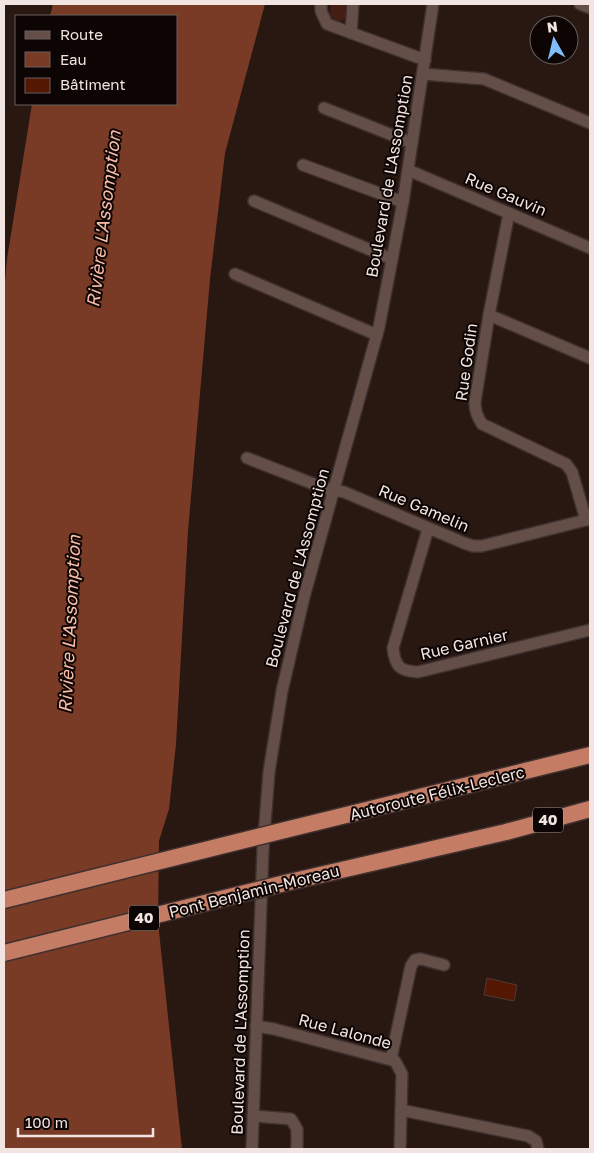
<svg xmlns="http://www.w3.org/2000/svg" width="594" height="1153" font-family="'Golos Text',sans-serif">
<rect width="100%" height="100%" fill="#291712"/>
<!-- green -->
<path fill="#441e12" d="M331 4H346L345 19 336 23 330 14Z"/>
<!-- water -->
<path fill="#7a3b26" d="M53 4H265L225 153 210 279 188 531 176 744 169 809 159 841 158 922 182 1149H4V294L7 259 32 104H176V16H50Z"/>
<!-- building -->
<path fill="#531702" stroke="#4f3b35" d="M487 978 517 985 514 1001 484 995Z"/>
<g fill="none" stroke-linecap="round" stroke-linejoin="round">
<defs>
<g id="minor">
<path d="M321 4V11L327 24 425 60"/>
<path d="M580 4 590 8"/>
<path d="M351 33 353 4"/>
<path d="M423 74 484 79 590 123"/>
<path d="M324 108 412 143"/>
<path d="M303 165 403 202"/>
<path d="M408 170 590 248"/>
<path d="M254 201 392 259"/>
<path d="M509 213 489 315 475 402C475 411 477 416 482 424L566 464 572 472 586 520"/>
<path d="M235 274 377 335"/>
<path d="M489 315 590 358"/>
<path d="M247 458 324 488 344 492 464 543 473 546H482L590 519"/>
<path d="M428 529 393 648C395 667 400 671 418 672L590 630"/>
<path d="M256 1026 274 1029 395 1061 402 1074 400 1149"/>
<path d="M391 1059 411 966 415 960 421 959 444 965"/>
<path d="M401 1110 528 1136 536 1141 538 1149"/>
<path d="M253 1116 291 1119 297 1129V1149"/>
<path d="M252 1149 263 849 269 772 282 691 304 597 379 327 403 202 433 4"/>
</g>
<g id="highway">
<path d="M285 830 590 755"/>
<path d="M285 883 506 832 590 809"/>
</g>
</defs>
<!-- minor casing -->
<use href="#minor" stroke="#3e302e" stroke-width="14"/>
<!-- highway casing -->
<use href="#highway" stroke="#3e302e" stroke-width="19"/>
<!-- minor -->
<use href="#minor" stroke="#644f48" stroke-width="11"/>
<!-- highway -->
<use href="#highway" stroke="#c47c64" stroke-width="16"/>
<defs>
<g id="highway-bridge">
<path d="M4 900 285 830"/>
<path d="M4 953 285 883"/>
</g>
</defs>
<!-- highway-bridge casing -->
<use href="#highway-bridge" stroke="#3e302e" stroke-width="19" stroke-linecap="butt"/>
<!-- highway-bridge -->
<use href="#highway-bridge" stroke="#c47c64" stroke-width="16"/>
</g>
<g text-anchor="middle" stroke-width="4" stroke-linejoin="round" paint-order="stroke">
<!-- shield labels -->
<g fill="#0c0504" stroke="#ada29f" stroke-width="1">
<rect x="533" y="807.5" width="30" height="25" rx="4"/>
<rect x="129" y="905.5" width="30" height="25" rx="4"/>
</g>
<g font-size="15" font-weight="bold" fill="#f2e5e1">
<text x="548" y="825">40</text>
<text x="144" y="923">40</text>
</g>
<!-- street labels -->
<g font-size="16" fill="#f2e5e1" stroke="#0c0504">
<text transform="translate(389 176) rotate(-80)" y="6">Boulevard de L'Assomption</text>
<text transform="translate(506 194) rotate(23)" y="6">Rue Gauvin</text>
<text transform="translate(466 362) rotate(-82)" y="6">Rue Godin</text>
<text transform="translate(424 508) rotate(23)" y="6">Rue Gamelin</text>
<text transform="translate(297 568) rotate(-75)" y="6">Boulevard de L'Assomption</text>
<text transform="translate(464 644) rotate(-13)" y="6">Rue Garnier</text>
<text transform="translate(437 793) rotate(-14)" y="6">Autoroute Félix-Leclerc</text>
<text transform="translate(254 891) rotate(-14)" y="6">Pont Benjamin-Moreau</text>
<text transform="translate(345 1031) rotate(15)" y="6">Rue Lalonde</text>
<text transform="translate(240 1032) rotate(-88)" y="6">Boulevard de L'Assomption</text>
</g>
<!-- water labels -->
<g font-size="18" font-style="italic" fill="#f9bdaa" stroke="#0c0504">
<text transform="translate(104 219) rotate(-83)" y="6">Rivière L'Assomption</text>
<text transform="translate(70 624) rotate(-87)" y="6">Rivière L'Assomption</text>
</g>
</g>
<!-- border -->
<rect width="594" height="1153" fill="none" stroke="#f2e5e1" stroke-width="10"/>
<!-- legend -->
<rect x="15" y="15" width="162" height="90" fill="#0c0504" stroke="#685f5c"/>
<rect x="25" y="31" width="25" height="8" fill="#644f48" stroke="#685f5c"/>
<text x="60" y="40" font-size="15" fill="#f2e5e1">Route</text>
<rect x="25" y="52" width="25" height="15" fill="#7a3b26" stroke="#685f5c"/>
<text x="60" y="65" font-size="15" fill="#f2e5e1">Eau</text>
<rect x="25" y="78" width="25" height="15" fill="#531702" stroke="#685f5c"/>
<text x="60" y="90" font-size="15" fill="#f2e5e1">Bâtiment</text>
<!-- north arrow -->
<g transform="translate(554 40) rotate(352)"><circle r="24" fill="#0c0504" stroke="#685f5c"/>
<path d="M0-4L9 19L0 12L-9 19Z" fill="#7fbdfa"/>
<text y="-8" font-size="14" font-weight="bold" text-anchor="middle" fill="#f2e5e1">N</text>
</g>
<!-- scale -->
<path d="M18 1128v8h135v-8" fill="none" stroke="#f2e5e1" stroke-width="2.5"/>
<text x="25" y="1128" font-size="15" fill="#f2e5e1" stroke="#0c0504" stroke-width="4" paint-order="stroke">100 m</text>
</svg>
